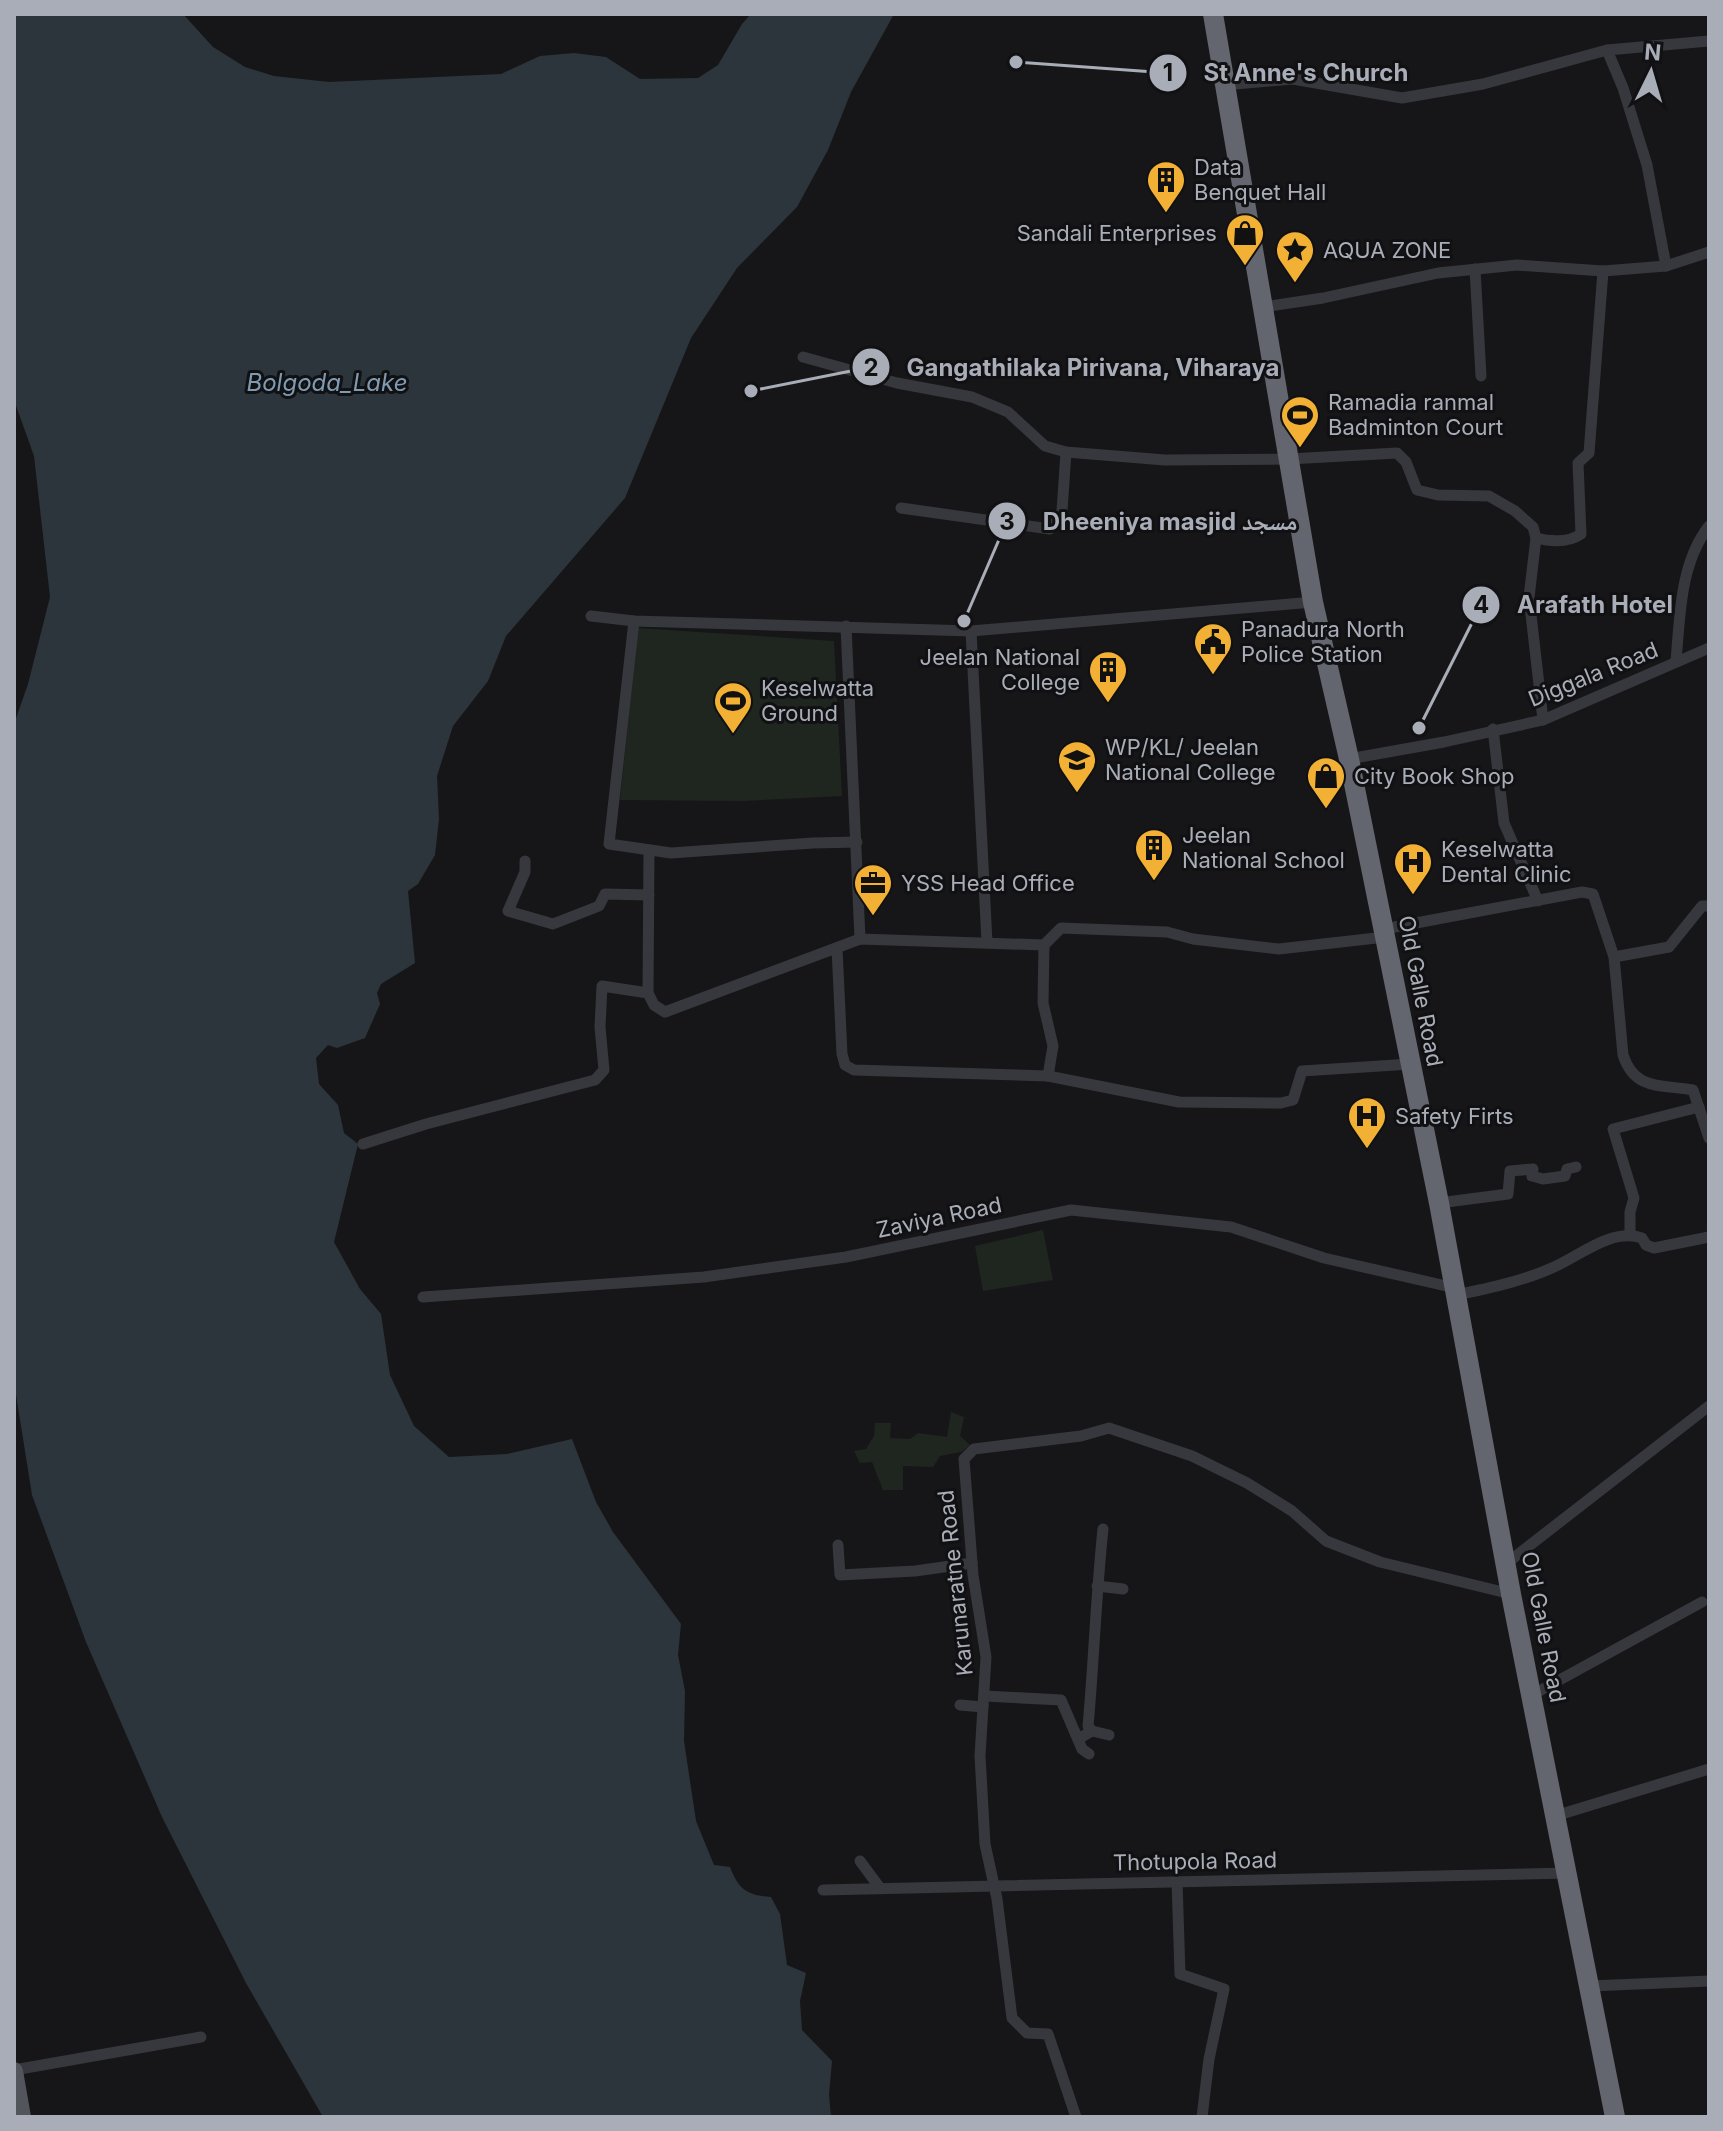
<svg xmlns="http://www.w3.org/2000/svg" width="1723" height="2131" font-family="Inter,'Noto Naskh Arabic',sans-serif">
<rect width="100%" height="100%" fill="#161618"/>
<!-- green -->
<g fill="#1e261f">
<path d="M638 628 834 641 842 796 743 801 620 800Z"/>
<path d="M1043 1230 1053 1280 983 1291 975 1246Z"/>
<path d="M951 1412 964 1417 960 1436 970 1445 961 1452 940 1456 933 1467 903 1466V1490H883L872 1462 860 1463 854 1451 866 1449 874 1436 875 1423H891L890 1438 910 1439 918 1433 947 1437Z"/>
</g>
<!-- water -->
<path fill="#2c353c" d="M14 14H183L213 47 245 67 274 76 329 82 501 74 540 56 574 53 606 57 640 79 698 78 718 65 742 24 751 14H894L851 92 828 150 797 207 737 268 691 338 625 498 506 636 488 681 453 726 437 776 439 819 435 855 418 884 408 891 415 963 381 984 377 993 380 1004 365 1038 337 1048 328 1045 316 1058 319 1084 338 1105 344 1133 358 1144 334 1242 360 1289 381 1314 390 1375 414 1426 449 1457 507 1454 572 1439 596 1502 613 1532 681 1624 678 1655 685 1691 684 1741 696 1821 714 1865 730 1867C739 1890 747 1895 771 1897L780 1914 787 1965 806 1973 800 2001 802 2030 832 2061 829 2094 831 2117H323L246 1983 162 1817 86 1642 32 1495 14 1382V724L28 684 50 597 34 456 14 400Z"/>
<g fill="none" stroke-linecap="round" stroke-linejoin="round">
<!-- street -->
<g stroke="#37383d" stroke-width="11">
<path d="M1607 50 1623 88 1647 165 1666 266"/>
<path d="M1224 85 1293 79 1402 98 1483 84 1607 50 1709 41"/>
<path d="M1475 269 1481 376"/>
<path d="M1263 307 1323 298 1438 273 1517 265 1603 271 1666 266 1709 252"/>
<path d="M803 357 897 383 972 397 1008 412 1045 446 1066 452 1165 460 1289 459 1397 453 1406 462 1417 490 1438 495 1489 496 1515 511 1533 527 1536 538 1529 597 1543 720"/>
<path d="M901 508 1050 529 1062 511 1066 452"/>
<path d="M1536 538C1552 542 1568 543 1581 534L1578 463 1589 453 1603 271"/>
<path d="M591 616 634 621 971 631 1313 602"/>
<path d="M634 621 609 844 671 853 813 843 857 842"/>
<path d="M846 626 860 939"/>
<path d="M971 631 987 942"/>
<path d="M1676 661C1680 616 1680 563 1709 526"/>
<path d="M1493 729 1504 823 1538 901"/>
<path d="M1349 759 1444 742 1543 720 1709 648"/>
<path d="M525 861V872L508 911 553 924 599 906 605 894 649 895"/>
<path d="M1384 929 1582 892 1593 894 1614 957 1623 1055C1635 1091 1660 1084 1693 1090L1709 1138"/>
<path d="M1044 945 1043 1003 1053 1046 1048 1076"/>
<path d="M837 948 842 1054 845 1065 854 1070 1048 1076 1179 1102 1281 1103 1293 1100 1302 1071 1411 1064"/>
<path d="M1614 957 1669 947 1702 906H1709"/>
<path d="M648 993 649 850"/>
<path d="M363 1144 426 1124 595 1080 604 1070 600 1027 602 986 648 993 654 1005 665 1012 860 939 1044 945 1061 928 1167 932 1193 939 1279 949 1385 937"/>
<path d="M1439 1203 1508 1194 1510 1171 1533 1169 1532 1176 1543 1179 1565 1176 1567 1169 1576 1167"/>
<path d="M1630 1234V1212L1634 1198 1613 1129 1699 1107"/>
<path d="M1457 1295C1489 1288 1524 1281 1554 1267 1581 1255 1611 1228 1642 1238L1646 1245 1654 1248 1709 1237"/>
<path d="M423 1297 704 1277 846 1257 1071 1210 1231 1227 1324 1258 1455 1288"/>
<path d="M838 1545 840 1575 915 1571 972 1563"/>
<path d="M1507 1563 1709 1406"/>
<path d="M1097 1586 1123 1589"/>
<path d="M1532 1695 1702 1602"/>
<path d="M985 1696 1061 1700 1082 1749 1089 1754"/>
<path d="M960 1705 983 1707"/>
<path d="M1092 1731 1109 1735"/>
<path d="M1078 1739 1092 1731 1088 1726C1094 1660 1096 1595 1103 1529"/>
<path d="M1555 1816 1709 1769"/>
<path d="M860 1861 880 1888"/>
<path d="M1177 1881 1180 1974 1224 1989 1209 2059 1202 2117"/>
<path d="M823 1890 1568 1873"/>
<path d="M1590 1986 1709 1981"/>
<path d="M14 2070 201 2037"/>
<path d="M1076 2117 1048 2034 1027 2033 1012 2018 997 1899 985 1844 980 1756 986 1657 973 1575 964 1459 974 1449 1081 1436 1109 1428 1192 1456 1247 1483 1292 1511 1326 1541 1380 1562 1511 1594"/>
</g>
<!-- primary -->
<path stroke="#53555c" stroke-width="18" d="M14 2071 22 2117"/>
<!-- highway -->
<path stroke="#63666e" stroke-width="20" d="M1213 14 1313 602 1349 759 1439 1203 1511 1594 1615 2117"/>
</g>
<!-- icons -->
<defs>
<symbol id="building-pin" viewBox="-11 -11 22 30"><path d="M0 17L-7.5 6A9.5 9.5 0 1 1 7.5 6Z" fill="#f2b134" stroke="#111113"/><path d="M-4-6H4V6H1V3H-1V6H-4ZM-2.5-4.3h1.7v1.8h-1.7ZM.8-4.3h1.7v1.8H.8ZM-2.5-1h1.7V.8h-1.7ZM.8-1h1.7V.8H.8Z" fill="#111"/></symbol>
<symbol id="shop-pin" viewBox="-11 -11 22 30"><path d="M0 17L-7.5 6A9.5 9.5 0 1 1 7.5 6Z" fill="#f2b134" stroke="#111113"/><path d="M-5-2.5h2.3a2.7 3.5 0 0 1 5.4 0H5L5.5 6h-11ZM-1.5-2.5h3a1.5 2.3 0 0 0-3 0Z" fill="#111"/></symbol>
<symbol id="sight-pin" viewBox="-11 -11 22 30"><path d="M0 17L-7.5 6A9.5 9.5 0 1 1 7.5 6Z" fill="#f2b134" stroke="#111113"/><path d="M0-6L1.8-2.2L6-1.7L2.9 1.2L3.7 5.4L0 3.3L-3.7 5.4L-2.9 1.2L-6-1.7L-1.8-2.2Z" fill="#111"/></symbol>
<symbol id="stadium-pin" viewBox="-11 -11 22 30"><path d="M0 17L-7.5 6A9.5 9.5 0 1 1 7.5 6Z" fill="#f2b134" stroke="#111113"/><path d="M0-5a6.5 5 0 1 0 0 10a6.5 5 0 1 0 0-10ZM-3.5-1.8h7v3.6h-7Z" fill="#111"/></symbol>
<symbol id="civic-pin" viewBox="-11 -11 22 30"><path d="M0 17L-7.5 6A9.5 9.5 0 1 1 7.5 6Z" fill="#f2b134" stroke="#111113"/><path d="M-.6-6.5H3V-4.5H.6V-3L4-1V1h2V6H-6V1h2V-1L-.6-3ZM-1.2 2.5V6h2.4V2.5Z" fill="#111"/></symbol>
<symbol id="school-pin" viewBox="-11 -11 22 30"><path d="M0 17L-7.5 6A9.5 9.5 0 1 1 7.5 6Z" fill="#f2b134" stroke="#111113"/><path d="M0-5L7-2L0 1L-7-2ZM-4 1L0 2.5L4 1V4Q0 6-4 4Z" fill="#111"/></symbol>
<symbol id="hospital-pin" viewBox="-11 -11 22 30"><path d="M0 17L-7.5 6A9.5 9.5 0 1 1 7.5 6Z" fill="#f2b134" stroke="#111113"/><path d="M-5-5h3v3.5h4V-5h3V5h-3V1.5h-4V5h-3Z" fill="#111"/></symbol>
<symbol id="office-pin" viewBox="-11 -11 22 30"><path d="M0 17L-7.5 6A9.5 9.5 0 1 1 7.5 6Z" fill="#f2b134" stroke="#111113"/><path d="M-6-3h4V-5.5h4V-3h4V5H-6ZM-1-4.5V-3h2v-1.5ZM-6 0V1H6V0Z" fill="#111"/></symbol>
</defs>
<g fill-rule="evenodd">
<use href="#building-pin" x="1144" y="158" width="44" height="60"/>
<use href="#shop-pin" x="1223" y="211" width="44" height="60"/>
<use href="#sight-pin" x="1273" y="228" width="44" height="60"/>
<use href="#stadium-pin" x="1278" y="393" width="44" height="60"/>
<use href="#civic-pin" x="1191" y="620" width="44" height="60"/>
<use href="#building-pin" x="1086" y="648" width="44" height="60"/>
<use href="#stadium-pin" x="711" y="679" width="44" height="60"/>
<use href="#school-pin" x="1055" y="738" width="44" height="60"/>
<use href="#shop-pin" x="1304" y="754" width="44" height="60"/>
<use href="#building-pin" x="1132" y="826" width="44" height="60"/>
<use href="#hospital-pin" x="1391" y="840" width="44" height="60"/>
<use href="#office-pin" x="851" y="861" width="44" height="60"/>
<use href="#hospital-pin" x="1345" y="1094" width="44" height="60"/>
</g>
<g text-anchor="middle" stroke-width="6" stroke-linejoin="round" paint-order="stroke">
<!-- poi labels -->
<g font-size="22" fill="#a8adb8" stroke="#111113" text-anchor="start">
<text x="1194" y="175">Data<tspan x="1194" dy="25">Benquet Hall</tspan></text>
<text x="1217" y="241" text-anchor="end">Sandali Enterprises</text>
<text x="1323" y="258">AQUA ZONE</text>
<text x="1328" y="410">Ramadia ranmal<tspan x="1328" dy="25">Badminton Court</tspan></text>
<text x="1241" y="637">Panadura North<tspan x="1241" dy="25">Police Station</tspan></text>
<text x="1080" y="665" text-anchor="end">Jeelan National<tspan x="1080" dy="25">College</tspan></text>
<text x="761" y="696">Keselwatta<tspan x="761" dy="25">Ground</tspan></text>
<text x="1105" y="755">WP/KL/ Jeelan<tspan x="1105" dy="25">National College</tspan></text>
<text x="1354" y="784">City Book Shop</text>
<text x="1182" y="843">Jeelan<tspan x="1182" dy="25">National School</tspan></text>
<text x="1441" y="857">Keselwatta<tspan x="1441" dy="25">Dental Clinic</tspan></text>
<text x="901" y="891">YSS Head Office</text>
<text x="1395" y="1124">Safety Firts</text>
</g>
<!-- street labels -->
<g font-size="22" fill="#a8adb8" stroke="#111113">
<text transform="translate(1593 674) rotate(-22)" y="8">Diggala Road</text>
<text transform="translate(1421 991) rotate(79)" y="8">Old Galle Road</text>
<text transform="translate(939 1217) rotate(-12)" y="8">Zaviya Road</text>
<text transform="translate(955 1583) rotate(-96)" y="8">Karunaratne Road</text>
<text transform="translate(1544 1627) rotate(79)" y="8">Old Galle Road</text>
<text transform="translate(1195 1861) rotate(-1)" y="8">Thotupola Road</text>
</g>
<!-- water labels -->
<g font-size="24" font-style="italic" fill="#7f9bb3" stroke="#111113">
<text x="327" y="391">Bolgoda_Lake</text>
</g>
</g>
<!-- callouts -->
<path fill="none" stroke="#a8adb8" stroke-width="3" d="M1016 62L1168 73M751 391L871 367M964 621L1007 521M1419 728L1481 605"/>
<g fill="#a8adb8" stroke="#111113" stroke-width="3">
<circle cx="1016" cy="62" r="8"/>
<circle cx="751" cy="391" r="8"/>
<circle cx="964" cy="621" r="8"/>
<circle cx="1419" cy="728" r="8"/>
<circle cx="1168" cy="73" r="20"/>
<circle cx="871" cy="367" r="20"/>
<circle cx="1007" cy="521" r="20"/>
<circle cx="1481" cy="605" r="20"/>
</g>
<g font-size="24" text-anchor="middle" font-weight="bold" fill="#111">
<text x="1168" y="81">1</text>
<text x="871" y="376">2</text>
<text x="1007" y="530">3</text>
<text x="1481" y="613">4</text>
</g>
<g font-size="24" text-anchor="middle" font-weight="bold" fill="#a8adb8" stroke="#111113" stroke-width="6" stroke-linejoin="round" paint-order="stroke">
<text x="1306" y="81">St Anne's Church</text>
<text x="1093" y="376">Gangathilaka Pirivana, Viharaya</text>
<text x="1170" y="530">Dheeniya masjid مسجد</text>
<text x="1595" y="613">Arafath Hotel</text>
</g>
<!-- border -->
<rect width="1723" height="2131" fill="none" stroke="#a8adb8" stroke-width="32"/>
<!-- north arrow -->
<g transform="translate(1651 72) rotate(5)" stroke="#111113" stroke-width="6" paint-order="stroke">
<path d="M0-6L14 30L0 20L-14 30Z" fill="#a8adb8"/>
<text y="-12" font-size="22" font-weight="bold" text-anchor="middle" fill="#a8adb8">N</text>
</g>
</svg>
